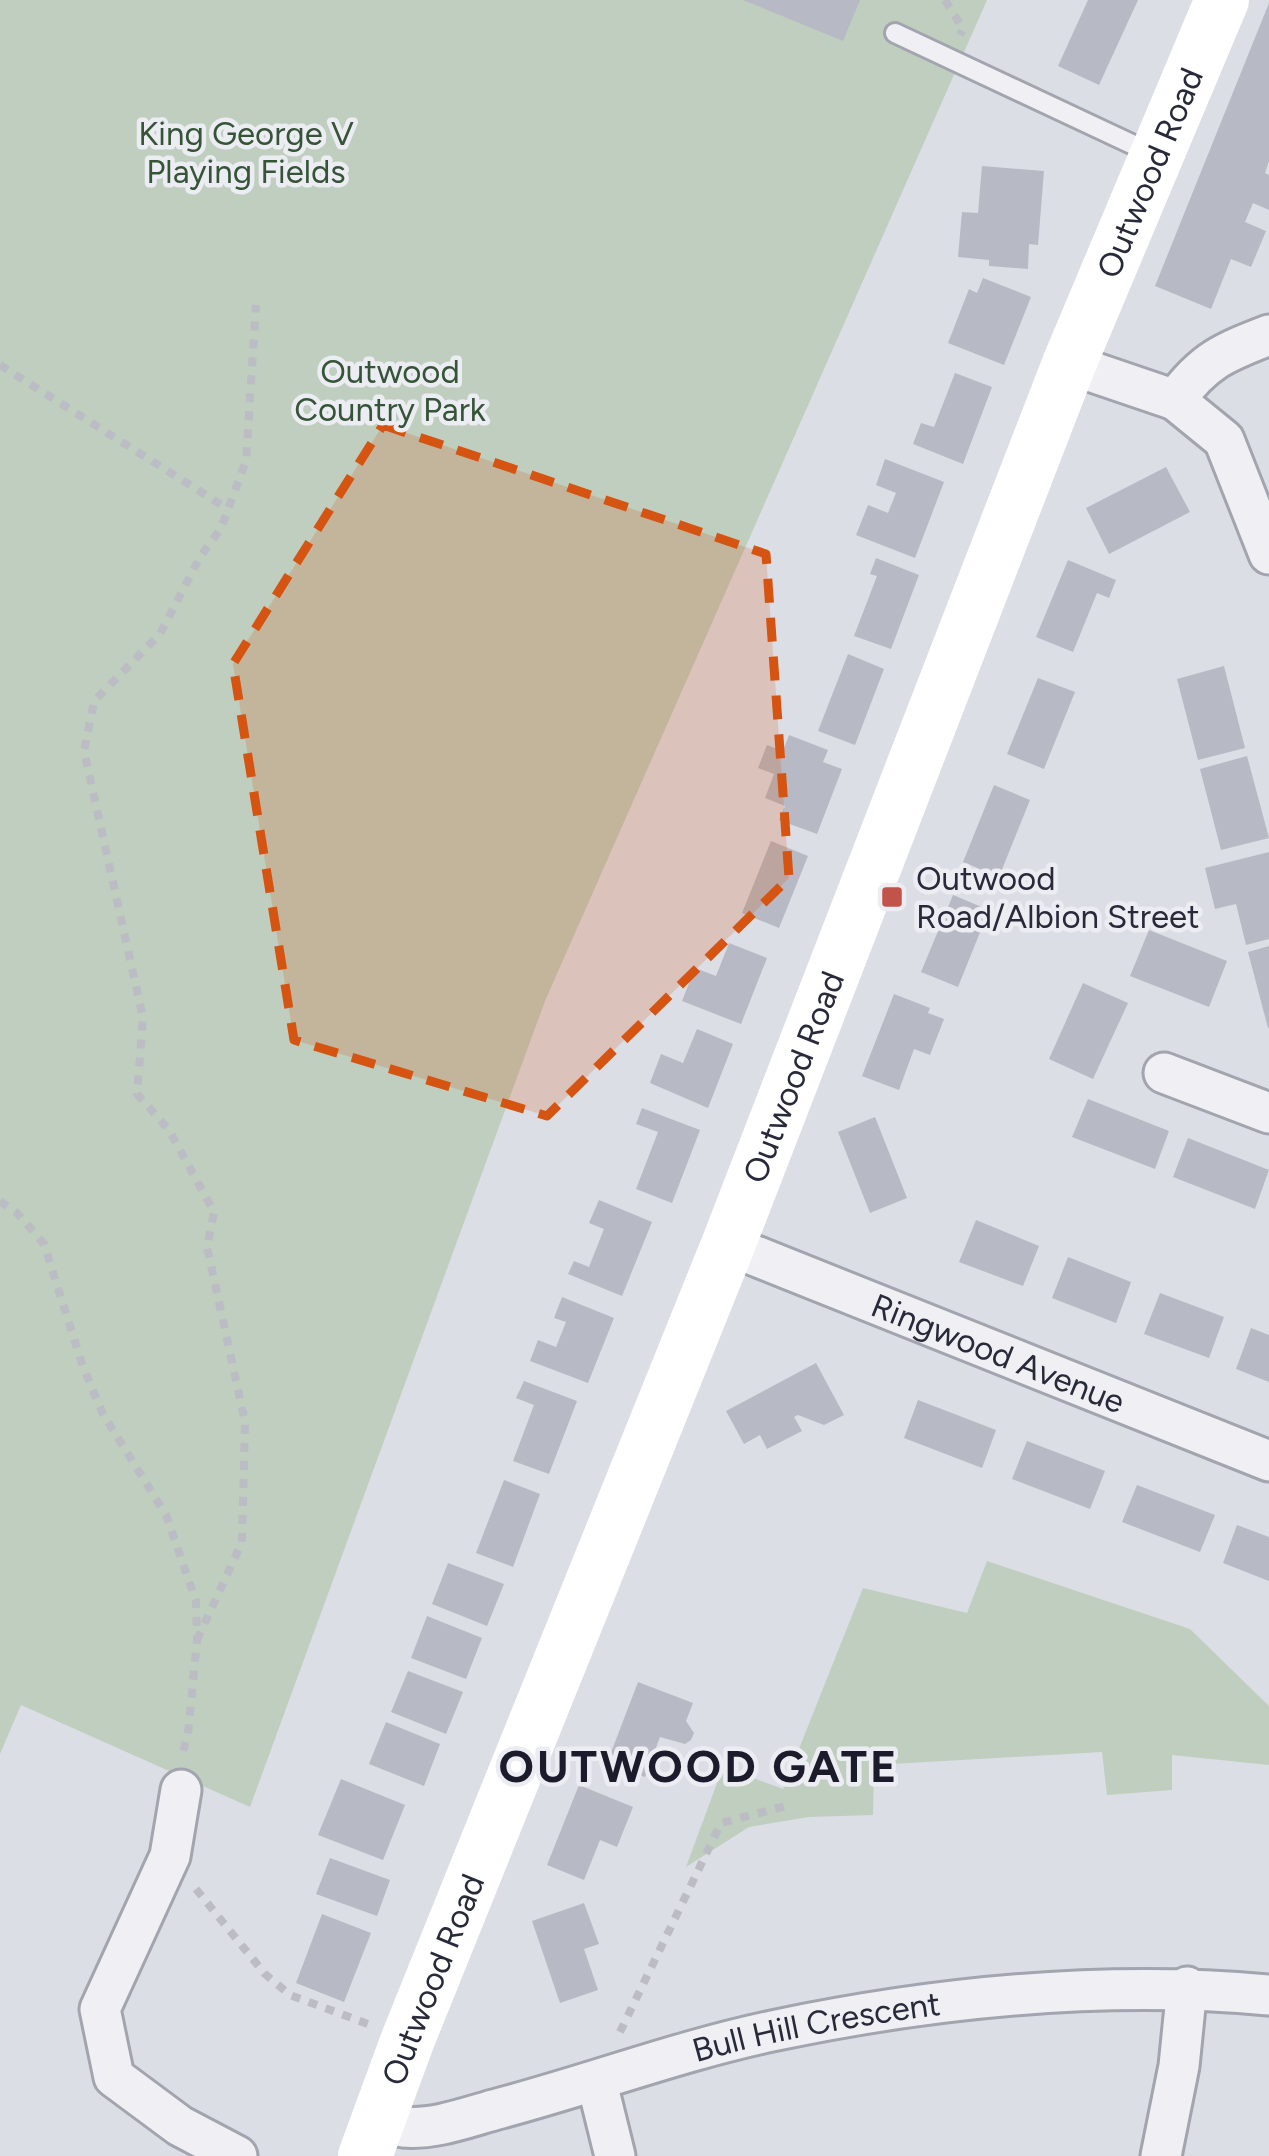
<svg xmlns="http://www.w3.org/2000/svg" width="1269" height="2156" font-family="Figtree,sans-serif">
<rect width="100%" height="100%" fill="#dcdee5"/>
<!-- green -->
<g fill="#bfcebe">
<path d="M0 0H987L545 1001 250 1807 21 1705 0 1754Z"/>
<path d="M987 1561 1190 1629 1269 1706V1765L1172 1755V1790L1107 1795 1102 1752 874 1765 873 1815 809 1817 749 1827 686 1867 723 1767 783 1789 863 1588 967 1613Z"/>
</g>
<!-- building -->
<g fill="#b7b9c4">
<path d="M743 0H860L843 41Z"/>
<path d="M1088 0H1138L1099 85 1058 66Z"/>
<path d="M1269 3V161L1265 173 1269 175V210L1253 203 1245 222 1266 231 1251 267 1231 259 1211 309 1155 286Z"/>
<path d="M982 166 1044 171 1038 245 1029 244 1028 269 989 266V260L958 257 962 212 978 213Z"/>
<path d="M983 278 1031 297 1004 365 948 343 969 289 977 293Z"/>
<path d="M955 373 992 387 963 464 913 444 921 423 934 427Z"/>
<path d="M885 459 944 482 915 558 856 535 868 505 888 513 896 493 876 485Z"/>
<path d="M1166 467 1190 512 1109 554 1086 508Z"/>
<path d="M876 558 919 575 891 649 854 636 877 576 870 574Z"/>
<path d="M1068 560 1116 580 1109 598 1097 593 1073 652 1036 637Z"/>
<path d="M848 654 884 669 855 745 818 731Z"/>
<path d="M1224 666 1245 748 1198 760 1177 679Z"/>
<path d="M1038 678 1075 692 1044 769 1007 754Z"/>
<path d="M789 735 828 750 823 762 842 769 817 834 779 820 785 806 765 798 774 774 758 768 767 745 783 751Z"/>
<path d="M1247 756 1269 838 1221 850 1200 769Z"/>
<path d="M994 785 1030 800 999 877 963 862Z"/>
<path d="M771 841 808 856 779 928 742 913Z"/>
<path d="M1269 852V939L1246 945 1236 904 1215 909 1205 868Z"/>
<path d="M953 895 989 910 958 987 921 972Z"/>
<path d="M1149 930 1227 961 1209 1007 1130 976Z"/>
<path d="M729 943 767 958 741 1024 682 1001 695 968 716 976Z"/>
<path d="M1269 946V1028H1268L1248 952Z"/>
<path d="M1083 983 1128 1003 1093 1079 1049 1059Z"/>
<path d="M894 994 930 1008 928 1013 944 1019 930 1055 914 1049 899 1090 862 1076Z"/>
<path d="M697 1029 733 1044 708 1108 650 1083 661 1054 683 1063Z"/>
<path d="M1088 1099 1169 1131 1155 1169 1072 1137Z"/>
<path d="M642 1108 700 1130 672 1203 636 1189 658 1132 636 1124Z"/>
<path d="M875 1117 907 1198 870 1213 838 1132Z"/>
<path d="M1188 1138 1269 1170 1255 1209 1173 1177Z"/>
<path d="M599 1200 652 1222 622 1296 568 1274 574 1261 589 1267 604 1229 589 1223Z"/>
<path d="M976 1220 1039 1246 1023 1286 959 1262Z"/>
<path d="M1068 1257 1131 1282 1116 1323 1052 1298Z"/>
<path d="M1160 1293 1224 1317 1209 1358 1144 1334Z"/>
<path d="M562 1297 614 1318 588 1383 530 1361 538 1340 556 1347 566 1322 554 1318Z"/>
<path d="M1251 1328 1269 1335V1382L1236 1369Z"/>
<path d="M816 1363 844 1415 824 1425 798 1415 794 1417 802 1431 767 1449 760 1435 744 1444 726 1411Z"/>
<path d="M524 1381 577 1401 549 1474 513 1461 534 1405 516 1398Z"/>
<path d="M918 1400 996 1430 982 1468 904 1438Z"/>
<path d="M1027 1441 1105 1471 1090 1509 1012 1479Z"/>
<path d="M504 1480 540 1494 513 1567 476 1553Z"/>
<path d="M1137 1485 1215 1515 1200 1552 1122 1522Z"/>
<path d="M1237 1525 1269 1537V1581L1223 1563Z"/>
<path d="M448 1563 504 1584 487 1626 432 1604Z"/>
<path d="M427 1616 482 1638 466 1679 411 1658Z"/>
<path d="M408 1671 463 1692 446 1734 391 1712Z"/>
<path d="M638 1682 693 1703 686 1721 694 1733 691 1740 685 1744 660 1737 645 1777 607 1763Z"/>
<path d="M386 1722 440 1744 424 1786 369 1764Z"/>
<path d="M341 1779 405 1805 383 1860 318 1835Z"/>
<path d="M579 1785 633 1807 617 1847 600 1840 584 1880 547 1865Z"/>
<path d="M330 1858 390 1880 377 1916 316 1894Z"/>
<path d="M584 1903 599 1944 584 1949 598 1990 560 2003 532 1921Z"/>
<path d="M322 1914 371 1933 344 2002 296 1983Z"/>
</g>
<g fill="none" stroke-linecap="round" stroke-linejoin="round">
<defs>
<path id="lane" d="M895 33 1155 155"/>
<g id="street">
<path d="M1069 364 1175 400C1204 360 1225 352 1269 335"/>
<path d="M1175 400 1224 440 1269 554"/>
<path d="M1164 1073 1269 1113"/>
<path id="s1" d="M728 1245 1269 1461"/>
<path d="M181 1790 170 1856 100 2009 114 2077 180 2126 237 2156"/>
<path d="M597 2083 615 2156"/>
<path id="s2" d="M378 2119C386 2122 395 2126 403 2127 436 2130 470 2116 501 2108 591 2084 682 2050 772 2031 934 1997 1104 1980 1269 1995"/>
<path d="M1161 2156 1179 2066 1187 1987"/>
</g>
</defs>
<!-- lane casing -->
<use href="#lane" stroke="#a2a4ae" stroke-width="24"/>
<!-- street casing -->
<use href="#street" stroke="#a2a4ae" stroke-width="45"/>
<!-- path -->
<g stroke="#bbbcc4" stroke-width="8" stroke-dasharray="9 9" stroke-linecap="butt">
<path d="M945 0 963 29 960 35"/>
<path d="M0 365 228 509"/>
<path d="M0 1201 17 1213 44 1244 83 1367 103 1414 166 1515 196 1601 197 1640 188 1734 182 1755"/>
<path d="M197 1640 242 1542 245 1422 207 1247 214 1212 169 1130 137 1094 143 1018 84 751 94 701 160 634 200 557 221 528 246 461 256 305"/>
<path d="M196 1889 265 1974 290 1995 368 2024"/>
<path d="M620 2032 721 1823 786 1806"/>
</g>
<!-- lane -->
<use href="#lane" stroke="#efeff4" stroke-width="18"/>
<!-- street -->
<use href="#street" stroke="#efeff4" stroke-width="39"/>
<!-- secondary -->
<path stroke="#fff" stroke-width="54" id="s3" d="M365 2156 408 2039 728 1245 1069 364 1222 0"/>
</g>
<!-- marked area -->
<path fill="#d55411" fill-opacity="0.2" stroke="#d55411" stroke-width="9" stroke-dasharray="24 15" stroke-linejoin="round" d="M383 425 766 554 789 878 547 1116 294 1040 233 664Z"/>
<!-- markers -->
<rect fill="#c1534b" stroke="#ecedf3" stroke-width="4.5" x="880" y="885" width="24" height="24" rx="6"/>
<g text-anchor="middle" stroke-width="9" stroke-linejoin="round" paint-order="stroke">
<!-- park labels -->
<g font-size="33" fill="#365437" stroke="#ecedf3">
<text x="246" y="145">King George V<tspan x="246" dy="38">Playing Fields</tspan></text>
<text x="390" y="383">Outwood<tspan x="390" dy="38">Country Park</tspan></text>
</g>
<!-- street labels -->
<g font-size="33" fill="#282a3a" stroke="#ecedf3">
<text dy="12" stroke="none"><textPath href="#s3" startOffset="2133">Outwood Road</textPath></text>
<text dy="12" stroke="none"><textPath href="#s3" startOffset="1161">Outwood Road</textPath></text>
<text dy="12" stroke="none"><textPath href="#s1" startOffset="291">Ringwood Avenue</textPath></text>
<text dy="12" stroke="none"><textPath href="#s3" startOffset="189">Outwood Road</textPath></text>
<text dy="12" stroke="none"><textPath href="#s2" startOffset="453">Bull Hill Crescent</textPath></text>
</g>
<!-- poi labels -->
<g font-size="33" fill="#282a3a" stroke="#ecedf3" text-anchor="start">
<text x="916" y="890">Outwood<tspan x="916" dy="38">Road/Albion Street</tspan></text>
</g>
<!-- district labels -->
<g font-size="45" font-weight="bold" letter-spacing="3" fill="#1a1c2b" stroke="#ecedf3">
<text x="699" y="1782">OUTWOOD GATE</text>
</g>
</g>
</svg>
